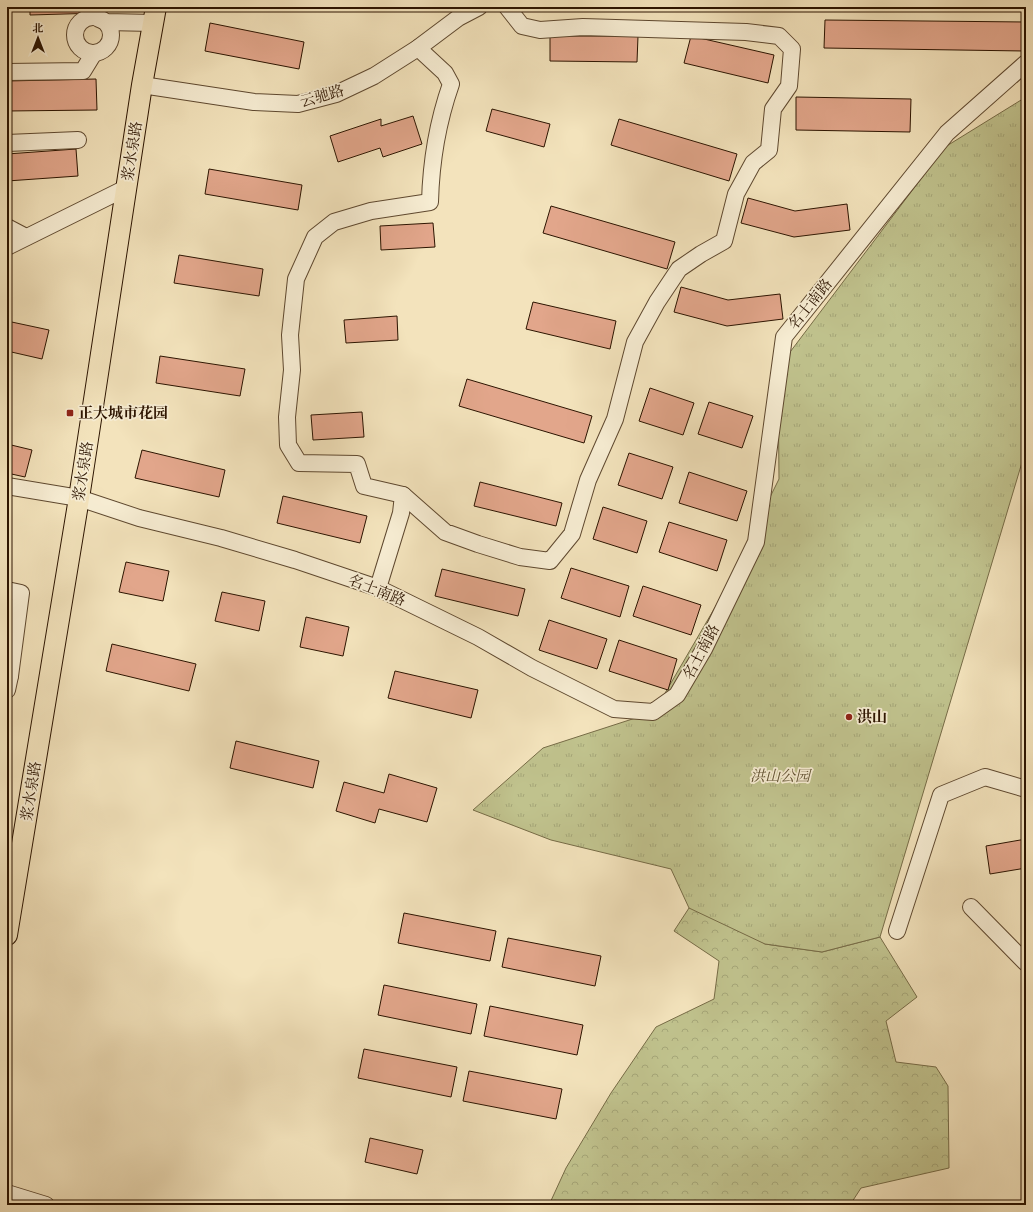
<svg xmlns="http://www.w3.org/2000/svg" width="1033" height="1212" font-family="Cardo,'Noto Serif SC',serif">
<defs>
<pattern id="forest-crowns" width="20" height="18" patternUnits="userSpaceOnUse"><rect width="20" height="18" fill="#c0c28d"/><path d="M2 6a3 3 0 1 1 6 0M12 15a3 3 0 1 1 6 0" fill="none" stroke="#a5a678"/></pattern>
<pattern id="park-tufts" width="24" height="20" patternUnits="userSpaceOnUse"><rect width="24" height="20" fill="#c0c28d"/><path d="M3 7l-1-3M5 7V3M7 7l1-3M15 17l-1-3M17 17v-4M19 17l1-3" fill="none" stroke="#a5a678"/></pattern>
</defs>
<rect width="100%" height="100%" fill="#f3e3bc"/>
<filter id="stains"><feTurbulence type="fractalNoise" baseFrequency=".005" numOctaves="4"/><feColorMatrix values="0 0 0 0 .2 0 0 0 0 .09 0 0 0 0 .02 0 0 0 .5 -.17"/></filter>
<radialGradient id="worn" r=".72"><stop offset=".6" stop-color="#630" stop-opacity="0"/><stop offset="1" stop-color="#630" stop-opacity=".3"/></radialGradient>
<!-- forest -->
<path fill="url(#forest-crowns)" stroke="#766b46" d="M704 906 765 944 822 952 880 937 917 997 886 1021 896 1062 936 1067 948 1086 949 1168 861 1188 850 1205H549L566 1168 611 1093 656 1027 714 999 719 961 674 931 689 908Z"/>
<!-- park -->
<path fill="url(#park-tufts)" stroke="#766b46" d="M1026 97V449L880 937 822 952 765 944 689 908 671 869 551 840 473 810 543 748 654 712 717 604 779 479 778 368 945 147Z"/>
<!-- building -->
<g fill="#e2a68b" stroke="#2c1400">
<path d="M30 7H98L99 13 30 15Z"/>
<path d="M825 20 1025 22 1024 51 824 48Z"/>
<path d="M210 23 304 42 299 69 205 51Z"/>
<path d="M550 36H638L637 62 550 61Z"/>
<path d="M691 36 774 55 768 83 684 63Z"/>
<path d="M96 79 97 110 7 111V81Z"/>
<path d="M796 97 911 99 910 132 796 130Z"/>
<path d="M492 109 550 124 544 147 486 131Z"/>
<path d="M413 116 422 144 383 157 380 148 338 162 330 136 381 119V126Z"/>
<path d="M619 119 737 154 729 181 611 145Z"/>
<path d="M76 149 78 176 7 181V154Z"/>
<path d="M209 169 302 185 298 210 205 194Z"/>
<path d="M748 198 795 211 847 204 850 230 794 237 741 223Z"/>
<path d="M551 206 675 242 667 269 543 233Z"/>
<path d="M433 223 435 247 381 250 380 226Z"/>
<path d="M179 255 263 269 259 296 174 283Z"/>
<path d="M681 287 728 300 780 294 783 319 727 326 674 312Z"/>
<path d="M533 302 616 321 610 349 526 329Z"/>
<path d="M397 316 398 340 346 343 344 320Z"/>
<path d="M7 321 49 330 42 359 7 351Z"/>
<path d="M160 356 245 369 240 396 156 383Z"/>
<path d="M467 379 592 416 584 443 459 406Z"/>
<path d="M650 388 694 403 683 435 639 421Z"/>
<path d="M709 402 753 416 742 448 698 434Z"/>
<path d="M362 412 364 437 313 440 311 415Z"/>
<path d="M7 444 32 450 25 477 7 473Z"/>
<path d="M142 450 225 470 219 497 135 478Z"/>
<path d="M629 453 673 467 662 499 618 485Z"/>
<path d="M689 472 747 491 737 521 679 503Z"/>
<path d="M480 482 562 503 556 526 474 506Z"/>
<path d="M283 496 367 516 360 543 277 523Z"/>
<path d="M603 507 647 521 637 553 593 539Z"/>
<path d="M669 522 727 540 717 571 659 552Z"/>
<path d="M126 562 169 571 163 601 119 592Z"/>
<path d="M571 568 629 586 620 617 561 598Z"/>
<path d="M442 569 525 589 518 616 435 596Z"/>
<path d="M643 586 701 605 691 635 633 616Z"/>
<path d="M222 592 265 601 259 631 215 621Z"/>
<path d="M306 617 349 627 343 656 300 647Z"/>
<path d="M549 620 607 639 597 669 539 650Z"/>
<path d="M619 640 677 659 668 690 609 671Z"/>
<path d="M112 644 196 664 189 691 106 671Z"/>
<path d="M395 671 478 690 471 718 388 698Z"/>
<path d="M236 741 319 761 313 788 230 768Z"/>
<path d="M389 774 437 788 427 822 379 809 375 823 336 811 344 782 384 793Z"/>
<path d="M1026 839V868L990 874 986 846Z"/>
<path d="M404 913 496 931 490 961 398 943Z"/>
<path d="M508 938 601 956 595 986 502 967Z"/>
<path d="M384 985 477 1004 471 1034 378 1015Z"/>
<path d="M490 1006 583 1025 577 1055 484 1036Z"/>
<path d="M364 1049 457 1067 451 1097 358 1078Z"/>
<path d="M469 1071 562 1089 556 1119 463 1101Z"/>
<path d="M370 1138 423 1150 417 1174 365 1162Z"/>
</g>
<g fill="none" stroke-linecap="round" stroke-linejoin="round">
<defs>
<g id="minor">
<circle cx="93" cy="35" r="18"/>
<path d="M99 19 106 22 153 23"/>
<path d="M7 72 83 71 94 53"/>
<path d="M142 85 254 102 298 104 336 94 374 76 418 48 458 18 479 7"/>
<path d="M7 143 78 140"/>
<path d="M7 227 26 237"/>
<path d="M7 247 126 188"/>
<path d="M7 486 79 498 139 518 221 538 295 560 378 588 478 637 532 668 614 709 653 712 677 695 704 649 756 542 784 337 947 133 1026 63"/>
<path d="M403 495 445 532 478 544 520 557 550 561 572 534 588 480 615 419 635 342 657 302 679 269 701 254 724 241 736 194 753 163 769 150 773 109 789 86 792 49 779 36 746 32 583 27 540 30 522 26 507 7"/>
<path d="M378 588 401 513 403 495 364 486 357 464 299 463 288 445 287 417 292 370 290 335 296 279 315 237 334 222 371 211 430 202C431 162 438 121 451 84L445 73 418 48"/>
<path d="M7 590 21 593 10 676"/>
<path d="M7 675 10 676 7 690"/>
<path d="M971 907 1026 963"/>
<path d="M897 931 941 795 985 777 1026 789"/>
<path d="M7 1193 46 1205"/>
</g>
<path id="major" d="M7 935 79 498 142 85 156 7"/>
</defs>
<!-- minor casing -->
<use href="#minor" stroke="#5e482f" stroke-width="18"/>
<!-- major casing -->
<use href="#major" stroke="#2c1400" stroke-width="22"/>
<!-- minor -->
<use href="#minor" stroke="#f7edd3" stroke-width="16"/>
<!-- major -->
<use href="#major" stroke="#f3e3bc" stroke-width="20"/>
</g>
<!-- markers -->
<g fill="#8f2418" stroke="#f7edd3" stroke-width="1.5">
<rect x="66" y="409" width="8" height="8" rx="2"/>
<circle cx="849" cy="717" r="4"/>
</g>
<g text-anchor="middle" stroke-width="3.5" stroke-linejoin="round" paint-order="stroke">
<!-- street labels -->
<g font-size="15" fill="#2c1400" stroke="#f7edd3">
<text transform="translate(322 96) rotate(-16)" y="5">云驰路</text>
<text transform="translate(132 151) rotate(-81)" y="5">浆水泉路</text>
<text transform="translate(810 304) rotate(-51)" y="5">名士南路</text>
<text transform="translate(83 471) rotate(-81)" y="5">浆水泉路</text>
<text transform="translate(377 590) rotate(22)" y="5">名士南路</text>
<text transform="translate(701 652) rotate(-62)" y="5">名士南路</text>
<text transform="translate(31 791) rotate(-81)" y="5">浆水泉路</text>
</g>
<!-- poi labels -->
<g font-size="15" font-weight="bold" fill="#2c1400" stroke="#f7edd3" text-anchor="start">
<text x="78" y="418">正大城市花园</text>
<text x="857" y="722">洪山</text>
</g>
<!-- park labels -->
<g font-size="15" font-style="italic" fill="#605131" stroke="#f7edd3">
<text x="780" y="781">洪山公园</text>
</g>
</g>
<!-- margin -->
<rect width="1033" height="1212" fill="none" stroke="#f3e3bc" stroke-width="24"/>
<rect x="8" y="8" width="1017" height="1196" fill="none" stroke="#2c1400" stroke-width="2"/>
<rect x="12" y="12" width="1009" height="1188" fill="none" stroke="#2c1400"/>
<!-- north arrow -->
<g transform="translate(38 38)" stroke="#f7edd3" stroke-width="3" paint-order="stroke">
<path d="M0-3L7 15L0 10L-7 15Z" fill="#2c1400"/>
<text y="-6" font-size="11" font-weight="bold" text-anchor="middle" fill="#2c1400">北</text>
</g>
<rect width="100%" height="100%" filter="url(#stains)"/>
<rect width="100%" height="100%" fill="url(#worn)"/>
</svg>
